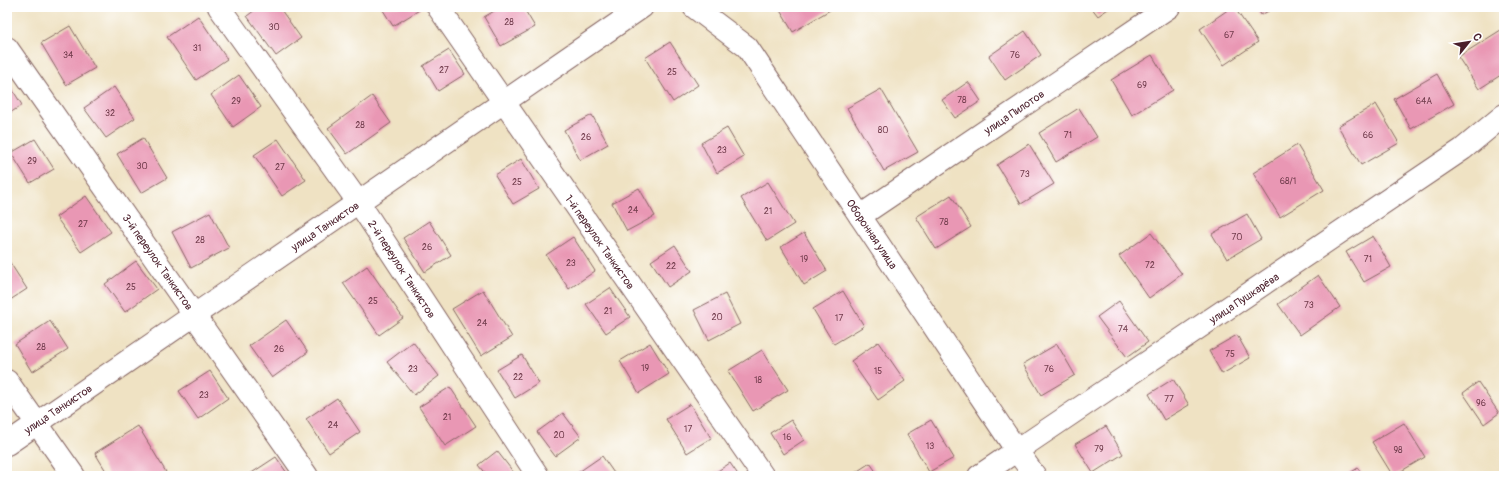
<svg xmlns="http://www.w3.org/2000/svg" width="1511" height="483" font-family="Pangolin,sans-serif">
<rect width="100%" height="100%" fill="#fff"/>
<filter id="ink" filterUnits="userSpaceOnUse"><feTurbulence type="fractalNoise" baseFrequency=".025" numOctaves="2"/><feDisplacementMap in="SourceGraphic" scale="8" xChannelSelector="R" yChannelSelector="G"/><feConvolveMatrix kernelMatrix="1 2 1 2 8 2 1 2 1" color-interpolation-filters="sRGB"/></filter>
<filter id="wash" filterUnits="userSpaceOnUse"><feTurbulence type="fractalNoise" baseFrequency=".012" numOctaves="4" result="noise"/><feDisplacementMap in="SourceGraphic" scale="16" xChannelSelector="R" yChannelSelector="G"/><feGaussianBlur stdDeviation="0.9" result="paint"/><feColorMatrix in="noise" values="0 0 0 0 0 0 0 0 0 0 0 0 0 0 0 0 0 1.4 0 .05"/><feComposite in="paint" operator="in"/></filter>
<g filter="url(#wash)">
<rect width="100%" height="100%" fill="#efe2c3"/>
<g id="blocks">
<!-- building -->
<g fill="#e997b4">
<path d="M259 7H279L301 38 276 56 247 16Z"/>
<path d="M381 7H419L421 9 393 26Z"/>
<path d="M501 7H523L535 27 501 46 484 17Z"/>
<path d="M778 7H835L793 32Z"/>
<path d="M1091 7H1111L1098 16Z"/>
<path d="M1232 7H1234L1258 42 1224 65 1200 29Z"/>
<path d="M1257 7H1276L1261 15Z"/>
<path d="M198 16 227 59 196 80 167 37Z"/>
<path d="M70 26 95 68 66 85 41 43Z"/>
<path d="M1504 28V73L1479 89 1458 57Z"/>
<path d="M1025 31 1041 55 1005 80 989 56Z"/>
<path d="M670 42 698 85 673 102 645 58Z"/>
<path d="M449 50 465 74 438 91 423 66Z"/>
<path d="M1152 55 1173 90 1132 115 1111 80Z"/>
<path d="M1437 74 1454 104 1411 129 1394 99Z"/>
<path d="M239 75 261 107 233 127 211 95Z"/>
<path d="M7 81 22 105 7 115Z"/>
<path d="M968 82 981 101 955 118 942 100Z"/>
<path d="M114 87 135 118 106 138 84 108Z"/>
<path d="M881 89 918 152 884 171 847 108Z"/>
<path d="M372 96 391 123 347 154 328 128Z"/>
<path d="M1376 104 1399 143 1361 165 1338 126Z"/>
<path d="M1079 108 1097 137 1056 162 1039 133Z"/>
<path d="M592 115 608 144 580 160 564 130Z"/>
<path d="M727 128 744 157 717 173 701 143Z"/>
<path d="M143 138 167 178 141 193 117 154Z"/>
<path d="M35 139 54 169 30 183 11 153Z"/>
<path d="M278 139 306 180 282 196 254 155Z"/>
<path d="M1029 144 1054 184 1021 204 997 165Z"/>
<path d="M1297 145 1324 190 1280 217 1253 173Z"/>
<path d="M521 159 539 189 513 204 495 175Z"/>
<path d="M768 182 794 224 767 241 741 198Z"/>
<path d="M639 188 655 216 627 231 612 203Z"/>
<path d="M951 195 971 227 936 249 916 217Z"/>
<path d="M86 196 111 232 81 252 56 217Z"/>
<path d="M210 212 229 248 191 268 172 232Z"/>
<path d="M1247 214 1261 239 1227 259 1212 234Z"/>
<path d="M429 221 451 255 425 272 403 238Z"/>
<path d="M804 233 827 271 804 285 781 247Z"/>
<path d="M1151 233 1182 274 1149 298 1119 256Z"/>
<path d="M1373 236 1391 267 1364 282 1346 252Z"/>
<path d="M573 237 595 271 569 289 546 255Z"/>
<path d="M675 245 692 271 668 287 651 261Z"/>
<path d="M7 258 27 289 7 302Z"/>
<path d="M136 261 157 289 125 312 105 284Z"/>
<path d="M367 266 403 318 379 335 343 283Z"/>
<path d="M1318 275 1340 307 1300 335 1278 304Z"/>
<path d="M610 288 630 317 606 333 586 304Z"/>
<path d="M483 290 512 337 481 356 452 309Z"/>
<path d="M843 291 864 326 834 344 813 309Z"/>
<path d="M725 294 740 324 709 340 694 310Z"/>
<path d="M1119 301 1148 342 1127 357 1097 317Z"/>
<path d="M286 320 308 352 272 378 249 346Z"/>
<path d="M50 321 68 349 32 372 15 344Z"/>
<path d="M1237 335 1250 358 1222 374 1209 351Z"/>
<path d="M413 342 439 376 414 395 387 362Z"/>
<path d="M878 342 905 381 878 400 851 361Z"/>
<path d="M650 343 669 374 639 393 620 361Z"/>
<path d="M1057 344 1075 375 1041 395 1023 364Z"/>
<path d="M762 350 788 390 753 411 728 371Z"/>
<path d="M522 355 539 383 515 398 497 370Z"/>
<path d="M210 371 228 398 198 419 179 391Z"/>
<path d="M1173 379 1189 405 1164 420 1149 394Z"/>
<path d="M1478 382 1499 413 1484 424 1463 393Z"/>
<path d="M450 387 476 426 445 446 419 407Z"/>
<path d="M337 398 360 432 329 453 306 419Z"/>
<path d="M690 404 711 438 687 453 666 419Z"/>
<path d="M563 413 581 437 555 456 537 432Z"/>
<path d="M791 420 804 440 783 454 770 433Z"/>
<path d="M931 420 954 458 929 472 907 434Z"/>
<path d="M1404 423 1425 457 1393 476 1372 442Z"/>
<path d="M138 426 166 472 159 476H109L95 453Z"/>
<path d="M1106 426 1123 454 1093 473 1075 444Z"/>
<path d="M497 451 514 473 511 476H488L479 465Z"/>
<path d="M602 456 616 476H573Z"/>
<path d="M276 457 289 476H247Z"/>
<path d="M730 463 739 476H710Z"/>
<path d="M870 463 879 476H850Z"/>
<path d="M1358 468 1363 476H1345Z"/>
</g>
</g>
</g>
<g filter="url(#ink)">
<use href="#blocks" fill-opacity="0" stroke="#846360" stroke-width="1"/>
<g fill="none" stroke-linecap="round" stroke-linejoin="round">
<defs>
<g id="minor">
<path d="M219 7 359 203 538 476"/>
<path d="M438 7 763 476"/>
<path d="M694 7 747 47 1017 451 1035 476"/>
<path d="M7 48 307 476"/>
<path d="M860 216 1169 7"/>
<path d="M7 381 74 476"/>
<path d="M7 444 642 7"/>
<path d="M979 476 1463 149 1504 115"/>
</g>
</defs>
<!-- minor casing -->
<use href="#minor" stroke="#846360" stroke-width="24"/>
<!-- minor -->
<use href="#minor" stroke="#fff" stroke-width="22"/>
</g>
</g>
<g text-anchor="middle" stroke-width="3" stroke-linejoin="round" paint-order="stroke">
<!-- number labels -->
<g font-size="9" fill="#723d4d">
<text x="509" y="25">28</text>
<text x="274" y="30">30</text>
<text x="1229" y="38">67</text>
<text x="197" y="51">31</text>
<text x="68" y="58">34</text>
<text x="1015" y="58">76</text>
<text x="444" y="73">27</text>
<text x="672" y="75">25</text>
<text x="1142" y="88">69</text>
<text x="962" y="103">78</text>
<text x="236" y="104">29</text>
<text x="1424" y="104">64А</text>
<text x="110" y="116">32</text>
<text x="360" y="128">28</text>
<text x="883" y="133">80</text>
<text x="1068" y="138">71</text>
<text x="1368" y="138">66</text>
<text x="586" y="140">26</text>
<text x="722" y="153">23</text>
<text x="32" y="164">29</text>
<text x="142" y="169">30</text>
<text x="280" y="170">27</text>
<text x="1025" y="177">73</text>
<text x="1288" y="184">68/1</text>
<text x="517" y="185">25</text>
<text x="633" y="213">24</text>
<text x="768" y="214">21</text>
<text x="944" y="225">78</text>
<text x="83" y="227">27</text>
<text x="1237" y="240">70</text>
<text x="200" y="243">28</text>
<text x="427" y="250">26</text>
<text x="804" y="262">19</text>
<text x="1368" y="262">71</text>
<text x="571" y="266">23</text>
<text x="1150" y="268">72</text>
<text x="671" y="269">22</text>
<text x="131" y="290">25</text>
<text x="373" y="304">25</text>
<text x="1309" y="308">73</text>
<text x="608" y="314">21</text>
<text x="717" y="320">20</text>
<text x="839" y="321">17</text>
<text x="482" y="326">24</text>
<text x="1123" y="332">74</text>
<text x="41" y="350">28</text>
<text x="279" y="352">26</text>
<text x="1230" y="357">75</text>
<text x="645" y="371">19</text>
<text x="413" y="372">23</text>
<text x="1049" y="372">76</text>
<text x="878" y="374">15</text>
<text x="518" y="380">22</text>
<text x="758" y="383">18</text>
<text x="204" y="398">23</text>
<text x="1169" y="402">77</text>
<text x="1481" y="406">96</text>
<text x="447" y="420">21</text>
<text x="333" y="428">24</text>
<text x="688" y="432">17</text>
<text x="559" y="438">20</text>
<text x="787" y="440">16</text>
<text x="930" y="449">13</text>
<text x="1099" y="452">79</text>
<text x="1398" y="453">98</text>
</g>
<!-- street labels -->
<g font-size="11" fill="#4a1f2b" stroke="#fff">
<text transform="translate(1014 112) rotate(-34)" y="4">улица Пилотов</text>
<text transform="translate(325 226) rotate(-34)" y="4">улица Танкистов</text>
<text transform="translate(872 234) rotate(56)" y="4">Оборонная улица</text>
<text transform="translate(600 242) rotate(55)" y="4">1-й переулок Танкистов</text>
<text transform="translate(158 262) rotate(55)" y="4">3-й переулок Танкистов</text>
<text transform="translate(402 269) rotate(57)" y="4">2-й переулок Танкистов</text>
<text transform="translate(1244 298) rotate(-34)" y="4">улица Пушкарёва</text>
<text transform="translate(58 409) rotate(-34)" y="4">улица Танкистов</text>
</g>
</g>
<!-- margin -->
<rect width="1511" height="483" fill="none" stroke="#fff" stroke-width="24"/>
<!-- north arrow -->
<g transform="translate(1469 42) rotate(60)" stroke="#ffffff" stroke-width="3" paint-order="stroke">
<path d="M0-3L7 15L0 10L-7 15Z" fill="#4a1f2b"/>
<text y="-6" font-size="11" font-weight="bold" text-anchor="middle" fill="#4a1f2b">С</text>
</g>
</svg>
